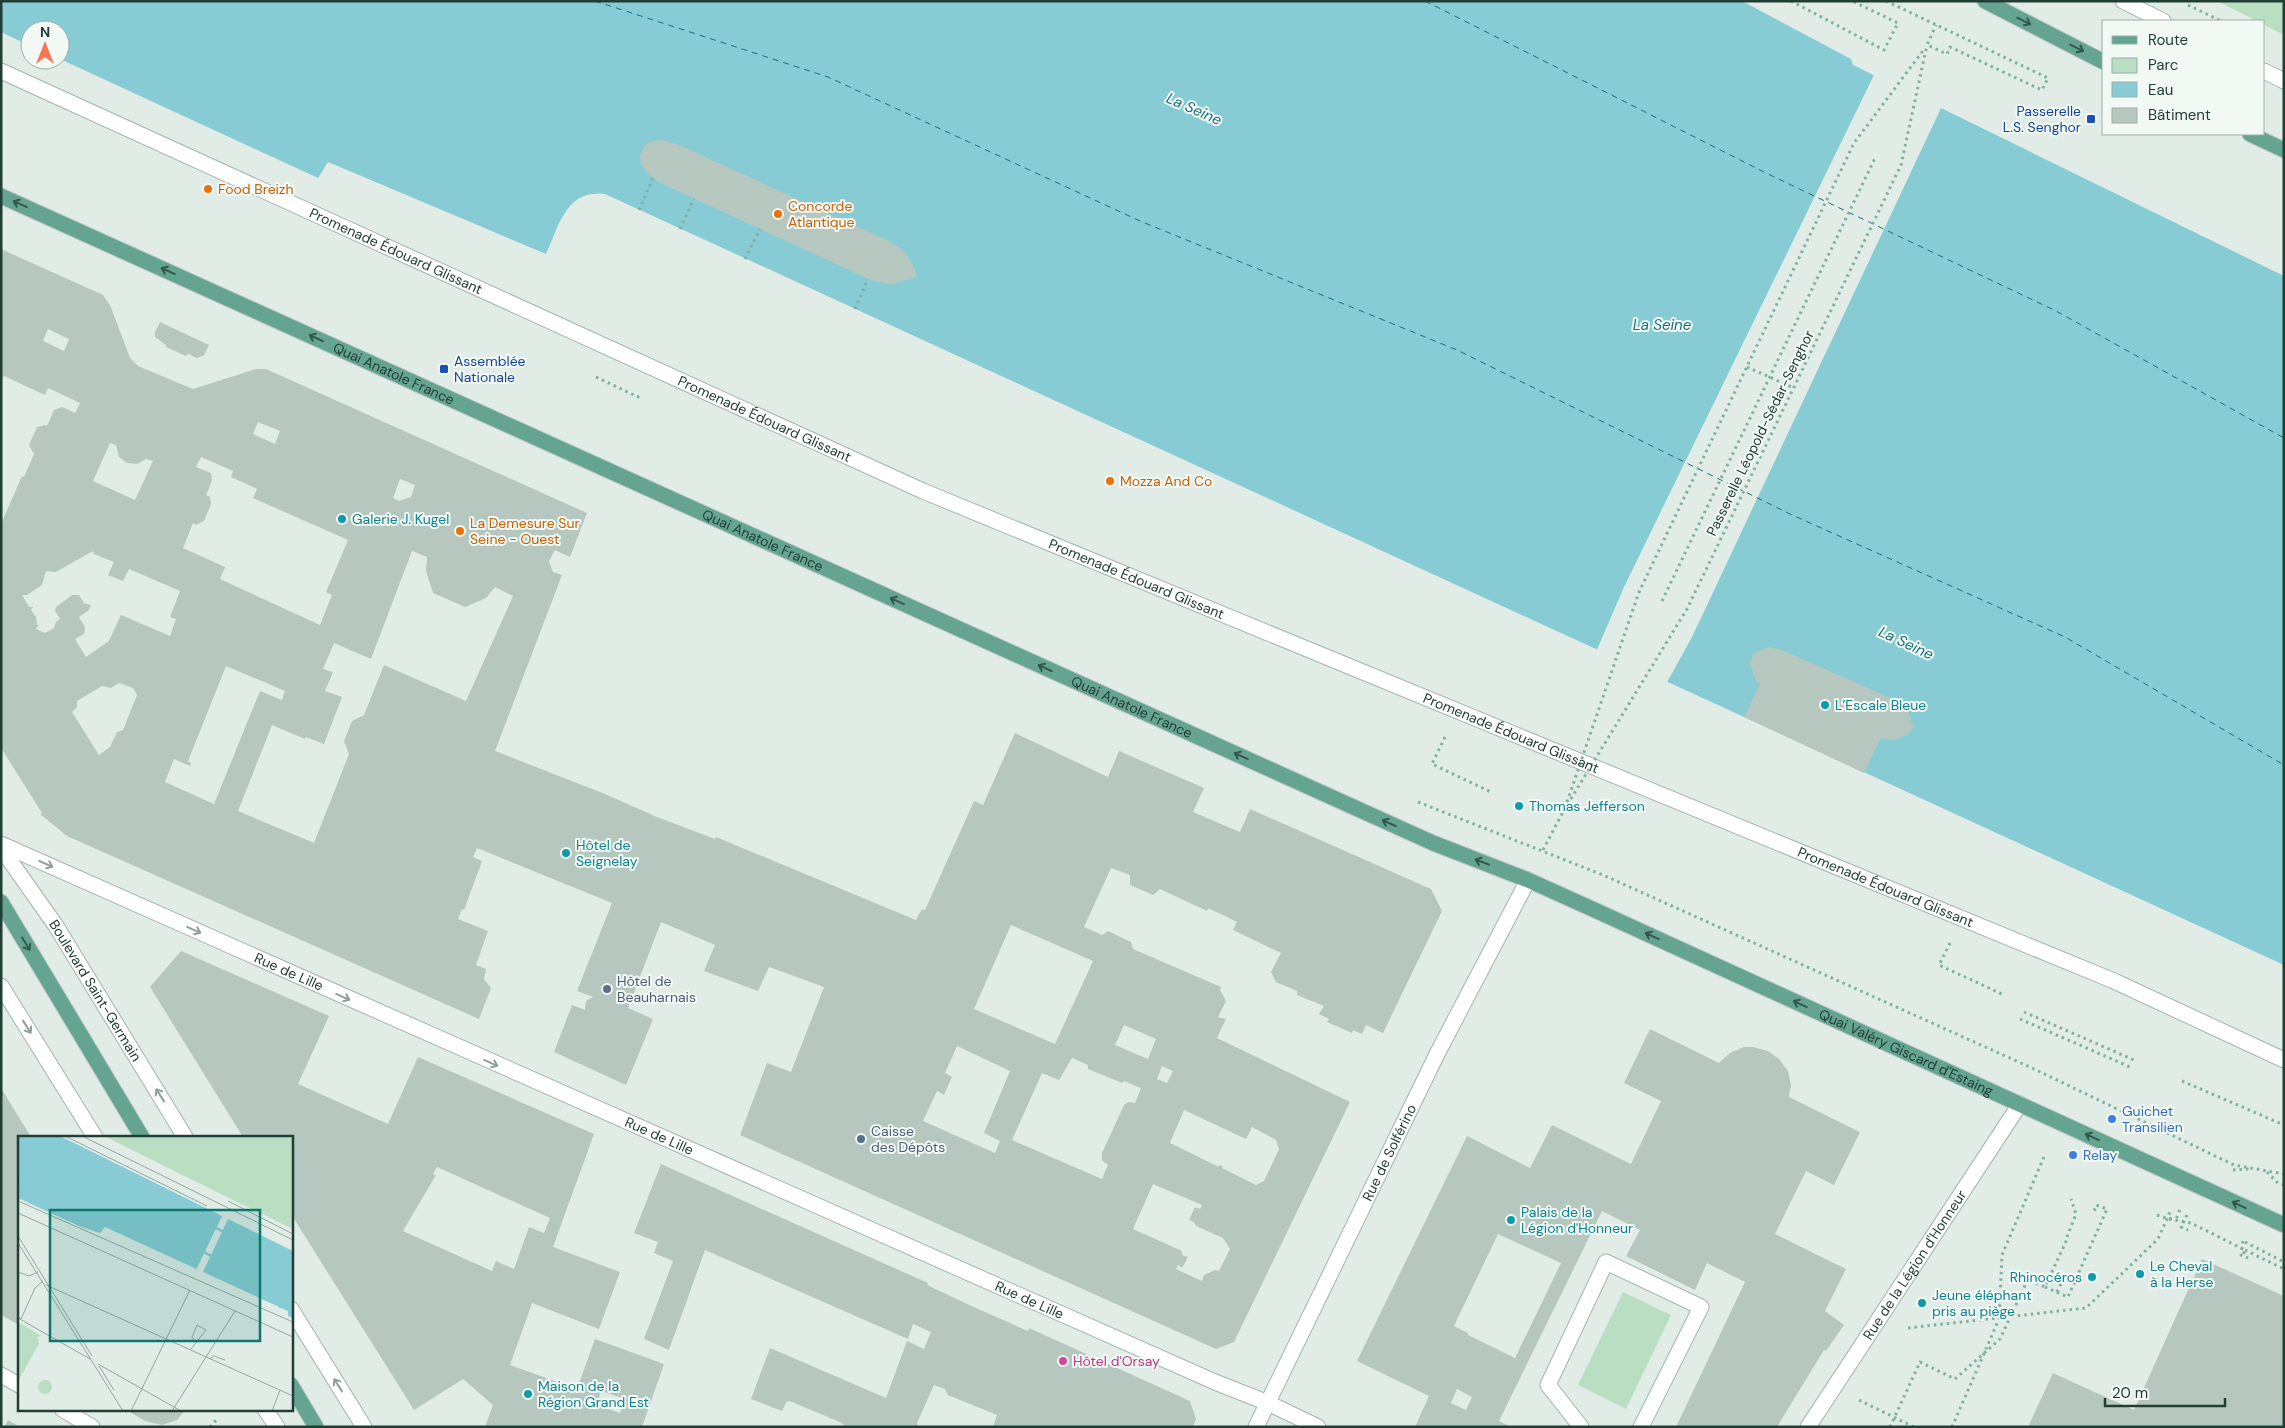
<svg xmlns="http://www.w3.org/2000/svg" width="2285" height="1428" font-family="'DM Sans',sans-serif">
<rect width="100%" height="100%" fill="#e1ece7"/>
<!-- green -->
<g fill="#b9dec2">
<path d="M2217 1H2284V35L2264 25V21H2257Z"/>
<path d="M1623 1292 1671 1315 1626 1409 1578 1385Z"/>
</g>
<!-- water -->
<path fill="#87cbd4" d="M1 1H1742L1851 59 1853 65 2284 276V965L605 194C566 189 559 226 546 254L328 162 318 178 60 59V30H30V46L1 32Z"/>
<!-- pier -->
<path fill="#e1ece7" d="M1875 73 1942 106 1692 637 1666 684 1596 652 1624 587Z"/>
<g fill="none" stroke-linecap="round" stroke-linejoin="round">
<!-- ferry -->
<g stroke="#186f7c" stroke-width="1" stroke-dasharray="6 5" stroke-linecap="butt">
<path d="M595 1 828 77 1140 221 1457 350 1790 514 2065 637 2284 765"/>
<path d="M1425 1 1766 173 2056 311 2284 438"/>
</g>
</g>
<!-- building -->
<g fill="#b6c7c0" fill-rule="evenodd">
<path d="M662 140 677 144 889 241 904 251 912 263 917 277 891 284 873 281 660 183 649 175 641 165 640 155 644 147 649 142Z"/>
<path d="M1 249 103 295 110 305 130 358 138 366 193 389 256 369H266L587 513 570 557 555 550 549 561 553 572 562 575 495 751 605 794 657 817 715 839 716 837 916 920 922 909 925 910 974 801 983 805 1015 733 1108 777 1119 751 1204 788 1193 812 1240 832 1250 809 1431 889 1442 911 1383 1033 1366 1025 1362 1034 1353 1030 1352 1033 1327 1022 1329 1019 1319 1014 1324 1006 1297 995V991L1276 982 1271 972 1281 953 1233 930 1237 922 1208 908 1207 911 1160 889 1153 895 1130 885V875L1111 868 1084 927 1102 935 1108 931 1131 942 1133 949 1221 987 1220 990 1226 1001 1218 1017 1226 1019 1217 1038 1350 1102 1234 1342 1216 1349 740 1135 767 1063 791 1072 824 987 769 967 758 991 704 971 715 945 661 922 628 1008 653 1019 626 1085 554 1052 572 1005 585 1010 586 1001 593 997 577 991 612 903 477 848 473 857 482 861 464 910 462 909 458 919 488 931 476 965 486 969 484 979 491 988 479 1019 67 836 40 814 42 813 1 748V524L22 476 24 477 34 454 29 445 37 427 45 425 47 426 54 410 62 407 75 413 80 403 48 388 45 395 4 376 1 381ZM48 329 69 339 64 351 43 341ZM258 422 280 431 275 444 253 434ZM110 443 116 445 119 457 127 463 137 464 146 459 153 461 135 500 93 481ZM201 457 233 471 231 477 257 489 253 498 348 540 326 592 332 595 320 625 220 579 225 567 183 548 193 523 196 525 204 521 211 504 210 497 206 495 212 481 211 473 196 467ZM400 479 415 485 411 497 399 501 393 498ZM93 551 94 554 114 562 108 575 123 581 129 569 180 591 170 617 176 619 170 636 121 615 109 641 86 657 75 639 84 634 85 627 79 617 89 610 91 605 84 603 79 595H72L56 607 55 611 60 619 56 622 54 628 45 633 36 629 39 625H37L36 617 31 610 33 607H29L22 595H27L42 585 46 571 56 572ZM412 551 427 557 426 571 433 593 465 607 486 598 495 587 513 596 466 701 384 665 364 715 352 721 344 741 349 754 314 843 238 811 272 725 305 739 306 737 324 744 342 697 325 691 333 672 323 669 334 643 371 659ZM226 666 285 691 282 700 260 691 214 804 165 782 174 759 190 766 191 763 188 761ZM119 683 133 688 137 695 123 730 117 732 110 747 99 755 72 712 77 707V701L102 686 111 688ZM1011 925 1093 961 1055 1044 974 1009ZM1124 1025 1156 1039 1148 1059 1115 1045ZM957 1046 1010 1071 984 1133 1000 1141 995 1153 923 1121 937 1091 944 1095 952 1077 945 1073ZM1072 1058 1088 1065V1069L1122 1083 1124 1081 1141 1088 1135 1103 1129 1102 1124 1105 1102 1153V1160L1108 1165 1102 1179 1012 1140 1042 1073 1059 1080ZM1162 1066 1173 1071 1167 1083 1157 1079ZM1184 1110 1246 1139 1252 1127 1276 1140 1279 1149 1264 1181 1256 1185 1222 1168 1223 1166 1219 1165V1167L1170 1143ZM1153 1184 1202 1205 1200 1209 1195 1207 1189 1220 1194 1222 1196 1226 1223 1238 1230 1249 1219 1271 1215 1270 1204 1275 1202 1281 1176 1269 1178 1265 1182 1268 1188 1257 1182 1255V1251L1133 1229Z"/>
<path d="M160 322 209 345 204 355 197 358 188 354 186 356 166 347V345L155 337V332Z"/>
<path d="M1768 647 1782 650 1895 700 1908 711 1913 726 1909 734 1894 740 1881 738 1864 773 1744 717 1760 684 1755 679 1750 663 1753 654Z"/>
<path d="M181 951 329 1016 298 1084 388 1124 418 1057 594 1134 553 1247 620 1272 599 1329 532 1303 510 1365 577 1389 595 1339 664 1364 642 1427H485L493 1405 463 1379 414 1410 291 1214V1137H243L150 987ZM437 1167 550 1218 544 1233 529 1227 514 1269 496 1261 492 1271 403 1231 436 1175 433 1174ZM601 1391 625 1399 620 1413 597 1405Z"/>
<path d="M1650 1029 1719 1063 1730 1053 1744 1047H1753L1768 1051 1779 1059 1788 1071 1791 1085 1789 1097 1860 1132 1834 1185 1806 1171 1775 1234 1846 1269 1825 1311 1844 1325 1826 1351 1824 1350 1777 1427H1676L1745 1282 1707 1263 1695 1290 1626 1256 1640 1230 1602 1211 1499 1421 1511 1427H1415L1429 1396 1357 1361 1467 1136 1530 1168 1552 1125 1631 1164 1661 1101 1624 1083ZM1498 1234 1561 1263 1515 1358 1468 1335V1333L1454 1326ZM1457 1389 1472 1397 1466 1410 1451 1403Z"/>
<path d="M1 1088 31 1137H19V1325L1 1315Z"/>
<path d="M661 1164 928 1283 927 1285 978 1309 1028 1331 1029 1328 1190 1401 1196 1419 1193 1427H993L997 1415 948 1395 945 1389 934 1385 917 1423 918 1427H845L842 1423 792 1402 787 1401 782 1411 751 1399 770 1348 886 1398 907 1341 924 1349 931 1332 913 1324 908 1339 705 1250 669 1350 644 1339 673 1261 654 1253 658 1242 634 1233Z"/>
<path d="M2202 1259 2284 1296V1427H2028L2053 1373 2134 1410Z"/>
<path d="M125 1409H186L177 1420 162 1425 145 1421Z"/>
<path d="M8 1420 20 1427H4Z"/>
</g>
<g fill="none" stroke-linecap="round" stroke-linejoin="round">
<defs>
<g id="minor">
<path d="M2123 1 2163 21"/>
<path id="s1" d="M1 71 923 491 2114 981 2284 1060"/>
<path d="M2264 71 2284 81"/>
<path id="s2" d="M1 844 1215 1382 1268 1403 1318 1427"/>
<path id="s3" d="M1 848 56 926 185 1137"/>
<path d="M1 986 95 1137"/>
<path d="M291 1309 364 1427"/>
<path d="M1 1375 19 1385"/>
<path d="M62 1409 92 1427"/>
<path d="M265 1409 277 1427"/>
<path id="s4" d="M1256 1427 1437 1054 1528 880"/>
<path d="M1581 1427 1548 1385 1606 1262 1701 1307 1641 1427"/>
<path id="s5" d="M1808 1427 2020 1104"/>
</g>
<g id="major">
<path d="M1985 1 2104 62"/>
<path d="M2250 134 2284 150"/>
<path id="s6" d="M1 196 1433 843 1528 880 1588 907 2284 1225"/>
<path d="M1 902 142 1137"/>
<path d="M291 1385 316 1427"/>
</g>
</defs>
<!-- minor casing -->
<use href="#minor" stroke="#a4b4ae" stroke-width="17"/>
<!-- major casing -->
<use href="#major" stroke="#c1c9c6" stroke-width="17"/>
<!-- path -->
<g stroke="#80b1a0" stroke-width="3" stroke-dasharray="2.5 4" stroke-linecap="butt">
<path d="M1791 1 1884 50 1898 23 1852 1"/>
<path d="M1886 1 2048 78 2042 90 1950 47 1947 54 1927 45 1936 25"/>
<path d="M2188 5 2221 21"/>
<path d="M639 210 653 178"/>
<path d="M680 229 694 199"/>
<path d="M745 259 760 229"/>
<path d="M855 309 868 279"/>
<path d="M1747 367 1794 388"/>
<path d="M596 377 638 397 639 394"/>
<path d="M1662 601 1876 156"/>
<path d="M1445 737 1432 764 1493 793"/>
<path d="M1418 802 1603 875 2032 1068 2234 1165 2284 1174"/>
<path d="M1543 850 1564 810"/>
<path d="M1950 943 1939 965 2002 994"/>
<path d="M2024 1012 2134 1060"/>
<path d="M2020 1019 2130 1067"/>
<path d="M2182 1081 2284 1125"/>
<path d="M2233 1170 2249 1169"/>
<path d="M2267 1172 2278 1183 2284 1185"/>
<path d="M2157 1215 2169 1219 2177 1217 2180 1209"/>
<path d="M2187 1215 2181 1227 2188 1230"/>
<path d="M2169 1219 2191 1223 2245 1250 2243 1255"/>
<path d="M2067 1237 2076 1214 2071 1199"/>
<path d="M2243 1241 2241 1255 2248 1258"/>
<path d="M2245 1242 2284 1262"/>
<path d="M2245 1250 2284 1269"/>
<path d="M2029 1275 2028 1279 2045 1287 2068 1237"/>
<path d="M2045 1287 2068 1297 2107 1209 2096 1205 2094 1212"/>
<path d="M2057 1292 2061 1284"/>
<path d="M1908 1328 2086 1308 2158 1239 2170 1212"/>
<path d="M1859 1400 1914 1427"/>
<path d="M210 1427 217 1419"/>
<path d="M1890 1427 1920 1362 1955 1379 2000 1339 2028 1279"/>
<path d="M1952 1427 1999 1319 2002 1255 2044 1157"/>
</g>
<!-- minor -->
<use href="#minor" stroke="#fff" stroke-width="15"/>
<!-- major -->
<use href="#major" stroke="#64a491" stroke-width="15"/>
<!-- path-bridge -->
<g stroke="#80b1a0" stroke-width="3" stroke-dasharray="2.5 4" stroke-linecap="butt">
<path d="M1567 802 1639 592 1854 143 1925 48"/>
<path d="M1564 810 1687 609 1901 165 1927 45"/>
</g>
</g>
<!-- one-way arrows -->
<defs><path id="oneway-shaft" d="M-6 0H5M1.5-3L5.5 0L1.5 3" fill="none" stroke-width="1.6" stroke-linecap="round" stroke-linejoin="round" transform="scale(1.25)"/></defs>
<g stroke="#32584c">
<use href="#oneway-shaft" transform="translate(2024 21) rotate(27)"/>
<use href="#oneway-shaft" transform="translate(2077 48) rotate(27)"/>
<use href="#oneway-shaft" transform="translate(20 204) rotate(-156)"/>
<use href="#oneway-shaft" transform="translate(168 271) rotate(-156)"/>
<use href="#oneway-shaft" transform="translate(316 338) rotate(-156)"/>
<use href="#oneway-shaft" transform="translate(897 601) rotate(-156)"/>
<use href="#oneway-shaft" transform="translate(1045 668) rotate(-156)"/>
<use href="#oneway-shaft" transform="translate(1241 756) rotate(-156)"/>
<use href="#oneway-shaft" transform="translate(1389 823) rotate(-156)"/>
<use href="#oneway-shaft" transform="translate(1482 862) rotate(-159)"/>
<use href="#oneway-shaft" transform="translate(1652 936) rotate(-155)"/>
<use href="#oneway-shaft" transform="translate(26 944) rotate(59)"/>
<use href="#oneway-shaft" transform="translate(1800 1004) rotate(-155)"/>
<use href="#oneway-shaft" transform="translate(2092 1137) rotate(-155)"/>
<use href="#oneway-shaft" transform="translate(2239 1205) rotate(-155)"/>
</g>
<g stroke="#909e9a">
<use href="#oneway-shaft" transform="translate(46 864) rotate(24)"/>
<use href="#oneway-shaft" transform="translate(194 930) rotate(24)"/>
<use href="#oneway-shaft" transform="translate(343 997) rotate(24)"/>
<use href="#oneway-shaft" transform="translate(27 1027) rotate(58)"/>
<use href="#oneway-shaft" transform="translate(491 1063) rotate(24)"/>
<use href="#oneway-shaft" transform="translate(160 1095) rotate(-122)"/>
<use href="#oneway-shaft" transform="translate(338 1385) rotate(-122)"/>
</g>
<!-- markers -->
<g fill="#1a4fb4" stroke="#f2f9f5" stroke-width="2">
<rect x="2086" y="114" width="10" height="10" rx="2.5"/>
<rect x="439" y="364" width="10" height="10" rx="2.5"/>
</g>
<g fill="#e8710a" stroke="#f2f9f5" stroke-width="2">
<circle cx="208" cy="189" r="5"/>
<circle cx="778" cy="214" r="5"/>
<circle cx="1110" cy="481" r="5"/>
<circle cx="460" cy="531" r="5"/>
</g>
<g fill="#0f9aa8" stroke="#f2f9f5" stroke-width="2">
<circle cx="342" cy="519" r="5"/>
<circle cx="1825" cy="705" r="5"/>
<circle cx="1519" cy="806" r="5"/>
<circle cx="566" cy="853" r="5"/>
<circle cx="1511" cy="1220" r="5"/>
<circle cx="2140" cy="1274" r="5"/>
<circle cx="2092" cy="1277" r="5"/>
<circle cx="1922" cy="1303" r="5"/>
<circle cx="528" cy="1394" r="5"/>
</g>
<g fill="#5c6f8a" stroke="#f2f9f5" stroke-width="2">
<circle cx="607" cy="989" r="5"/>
<circle cx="861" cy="1139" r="5"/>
</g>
<g fill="#3f7fe0" stroke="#f2f9f5" stroke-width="2">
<circle cx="2112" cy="1119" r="5"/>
<circle cx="2073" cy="1155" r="5"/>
</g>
<circle fill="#d1479c" stroke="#f2f9f5" stroke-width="2" cx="1063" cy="1361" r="5"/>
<g text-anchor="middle" stroke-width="4" stroke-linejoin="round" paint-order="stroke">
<!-- transit labels -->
<g font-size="14" fill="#164399" stroke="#f2f9f5" text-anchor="end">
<text x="2081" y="116">Passerelle<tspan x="2081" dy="16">L.S. Senghor</tspan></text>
<text x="454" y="366" text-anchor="start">Assemblée<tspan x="454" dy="16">Nationale</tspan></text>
</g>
<!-- food labels -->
<g font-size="14" fill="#c56008" stroke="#f2f9f5" text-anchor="start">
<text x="218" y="194">Food Breizh</text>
<text x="788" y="211">Concorde<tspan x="788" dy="16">Atlantique</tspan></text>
<text x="1120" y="486">Mozza And Co</text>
<text x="470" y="528">La Demesure Sur<tspan x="470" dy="16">Seine - Ouest</tspan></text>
</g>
<!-- street labels -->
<g font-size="14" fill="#213e35" stroke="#f2f9f5">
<text dy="5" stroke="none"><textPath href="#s1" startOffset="434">Promenade Édouard Glissant</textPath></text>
<text dy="5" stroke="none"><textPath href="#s6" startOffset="431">Quai Anatole France</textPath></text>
<text dy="5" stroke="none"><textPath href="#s1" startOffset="839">Promenade Édouard Glissant</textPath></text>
<text transform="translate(1760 433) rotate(-64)" y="5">Passerelle Léopold-Sédar-Senghor</text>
<text dy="5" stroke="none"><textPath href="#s6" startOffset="836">Quai Anatole France</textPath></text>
<text dy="5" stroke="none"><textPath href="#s1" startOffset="1244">Promenade Édouard Glissant</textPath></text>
<text dy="5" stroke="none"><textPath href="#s6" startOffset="1241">Quai Anatole France</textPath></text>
<text dy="5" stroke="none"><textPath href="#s1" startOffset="1649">Promenade Édouard Glissant</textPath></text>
<text dy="5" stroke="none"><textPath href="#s1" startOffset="2054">Promenade Édouard Glissant</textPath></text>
<text dy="5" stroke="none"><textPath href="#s2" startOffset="315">Rue de Lille</textPath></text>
<text dy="5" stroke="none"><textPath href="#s3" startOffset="171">Boulevard Saint-Germain</textPath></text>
<text dy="5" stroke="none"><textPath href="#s6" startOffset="2089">Quai Valéry Giscard d'Estaing</textPath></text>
<text dy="5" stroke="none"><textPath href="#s2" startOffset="720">Rue de Lille</textPath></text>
<text dy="5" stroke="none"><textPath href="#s4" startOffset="305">Rue de Solférino</textPath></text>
<text dy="5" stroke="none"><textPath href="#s5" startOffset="194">Rue de la Légion d'Honneur</textPath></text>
<text dy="5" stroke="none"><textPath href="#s2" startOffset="1125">Rue de Lille</textPath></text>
</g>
<!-- culture labels -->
<g font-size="14" fill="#0d838f" stroke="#f2f9f5" text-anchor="start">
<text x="352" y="524">Galerie J. Kugel</text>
<text x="1835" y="710">L’Escale Bleue</text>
<text x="1529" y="811">Thomas Jefferson</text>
<text x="576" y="850">Hôtel de<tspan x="576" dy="16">Seignelay</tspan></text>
<text x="1521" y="1217">Palais de la<tspan x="1521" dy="16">Légion d'Honneur</tspan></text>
<text x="2150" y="1271">Le Cheval<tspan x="2150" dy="16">à la Herse</tspan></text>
<text x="2082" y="1282" text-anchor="end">Rhinocéros</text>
<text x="1932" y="1300">Jeune éléphant<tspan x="1932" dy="16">pris au piège</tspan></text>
<text x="538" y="1391">Maison de la<tspan x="538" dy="16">Région Grand Est</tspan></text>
</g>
<!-- service labels -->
<g font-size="14" fill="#4e5e75" stroke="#f2f9f5" text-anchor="start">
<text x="617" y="986">Hôtel de<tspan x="617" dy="16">Beauharnais</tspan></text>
<text x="871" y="1136">Caisse<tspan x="871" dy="16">des Dépôts</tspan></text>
</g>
<!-- shop labels -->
<g font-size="14" fill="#366cbe" stroke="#f2f9f5" text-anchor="start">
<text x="2122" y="1116">Guichet<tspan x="2122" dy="16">Transilien</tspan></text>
<text x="2083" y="1160">Relay</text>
</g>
<!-- hotel labels -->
<g font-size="14" fill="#b23c85" stroke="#f2f9f5" text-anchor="start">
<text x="1073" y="1366">Hôtel d'Orsay</text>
</g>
<!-- water labels -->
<g font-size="15" font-style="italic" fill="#186f7c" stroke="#f2f9f5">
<text transform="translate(1194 109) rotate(24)" y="5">La Seine</text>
<text x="1662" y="330">La Seine</text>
<text transform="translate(1906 643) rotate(25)" y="5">La Seine</text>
</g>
</g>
<!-- overview -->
<g transform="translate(18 1136)">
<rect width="275" height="275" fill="#e1ece7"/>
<path d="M86 0H275V93L211 62ZM0 186 23 200 20 201 21 208 0 245ZM20 251a7 7 0 1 1 14 0a7 7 0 1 1-14 0Z" fill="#b9dec2"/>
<path d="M0 0H42L275 115V182L270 180V175L87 91 82 97 61 90 0 62Z" fill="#87cbd4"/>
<path d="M205 78 211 81 184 138 177 136Z" fill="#e1ece7"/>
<path fill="none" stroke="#87cbd4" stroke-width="2.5" d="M0 2 127 56 275 131M0 42 108 81 166 106 257 153 262 171 275 169"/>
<path fill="none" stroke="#94a6a0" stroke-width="1" d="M47 0 189 70M64 0 275 104M0 65 275 186M210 65 275 98M0 77 275 201M0 100 74 220M0 107 105 275M0 136 11 140 20 136M28 149 275 260M0 181 3 183 17 152 25 145M0 182 72 223M173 213 188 194 179 189 174 201 177 205M192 223 196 220 207 224M80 228 163 275M81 230 96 254M113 275 172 154M154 275 217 175M254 275 262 254"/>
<path fill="#0f766e" fill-opacity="0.15" stroke="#0f766e" stroke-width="2.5" d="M32 74H242V205H32Z"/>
<rect width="275" height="275" fill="none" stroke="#213e35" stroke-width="2.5"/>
</g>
<!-- border -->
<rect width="2285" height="1428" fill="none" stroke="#213e35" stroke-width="5"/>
<!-- legend -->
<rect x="2102" y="20" width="162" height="115" fill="#f2f9f5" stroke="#9eaea8"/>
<rect x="2112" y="36" width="25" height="8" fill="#64a491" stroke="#9eaea8"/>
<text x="2148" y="45" font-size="15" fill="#213e35">Route</text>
<rect x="2112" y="58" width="25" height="15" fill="#b9dec2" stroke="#9eaea8"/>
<text x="2148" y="70" font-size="15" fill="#213e35">Parc</text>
<rect x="2112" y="82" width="25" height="15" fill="#87cbd4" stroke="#9eaea8"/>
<text x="2148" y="95" font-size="15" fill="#213e35">Eau</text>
<rect x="2112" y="108" width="25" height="15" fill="#b6c7c0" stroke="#9eaea8"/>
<text x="2148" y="120" font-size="15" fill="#213e35">Bâtiment</text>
<!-- north arrow -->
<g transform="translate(45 45)"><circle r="24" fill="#f2f9f5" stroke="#9eaea8"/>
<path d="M0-4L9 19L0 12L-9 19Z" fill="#f77654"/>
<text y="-8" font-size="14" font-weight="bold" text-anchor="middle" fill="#213e35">N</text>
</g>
<!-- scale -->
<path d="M2105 1398v8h120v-8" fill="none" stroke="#213e35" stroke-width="2.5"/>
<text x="2112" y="1398" font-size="15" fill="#213e35" stroke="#f2f9f5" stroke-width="4" paint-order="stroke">20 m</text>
</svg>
